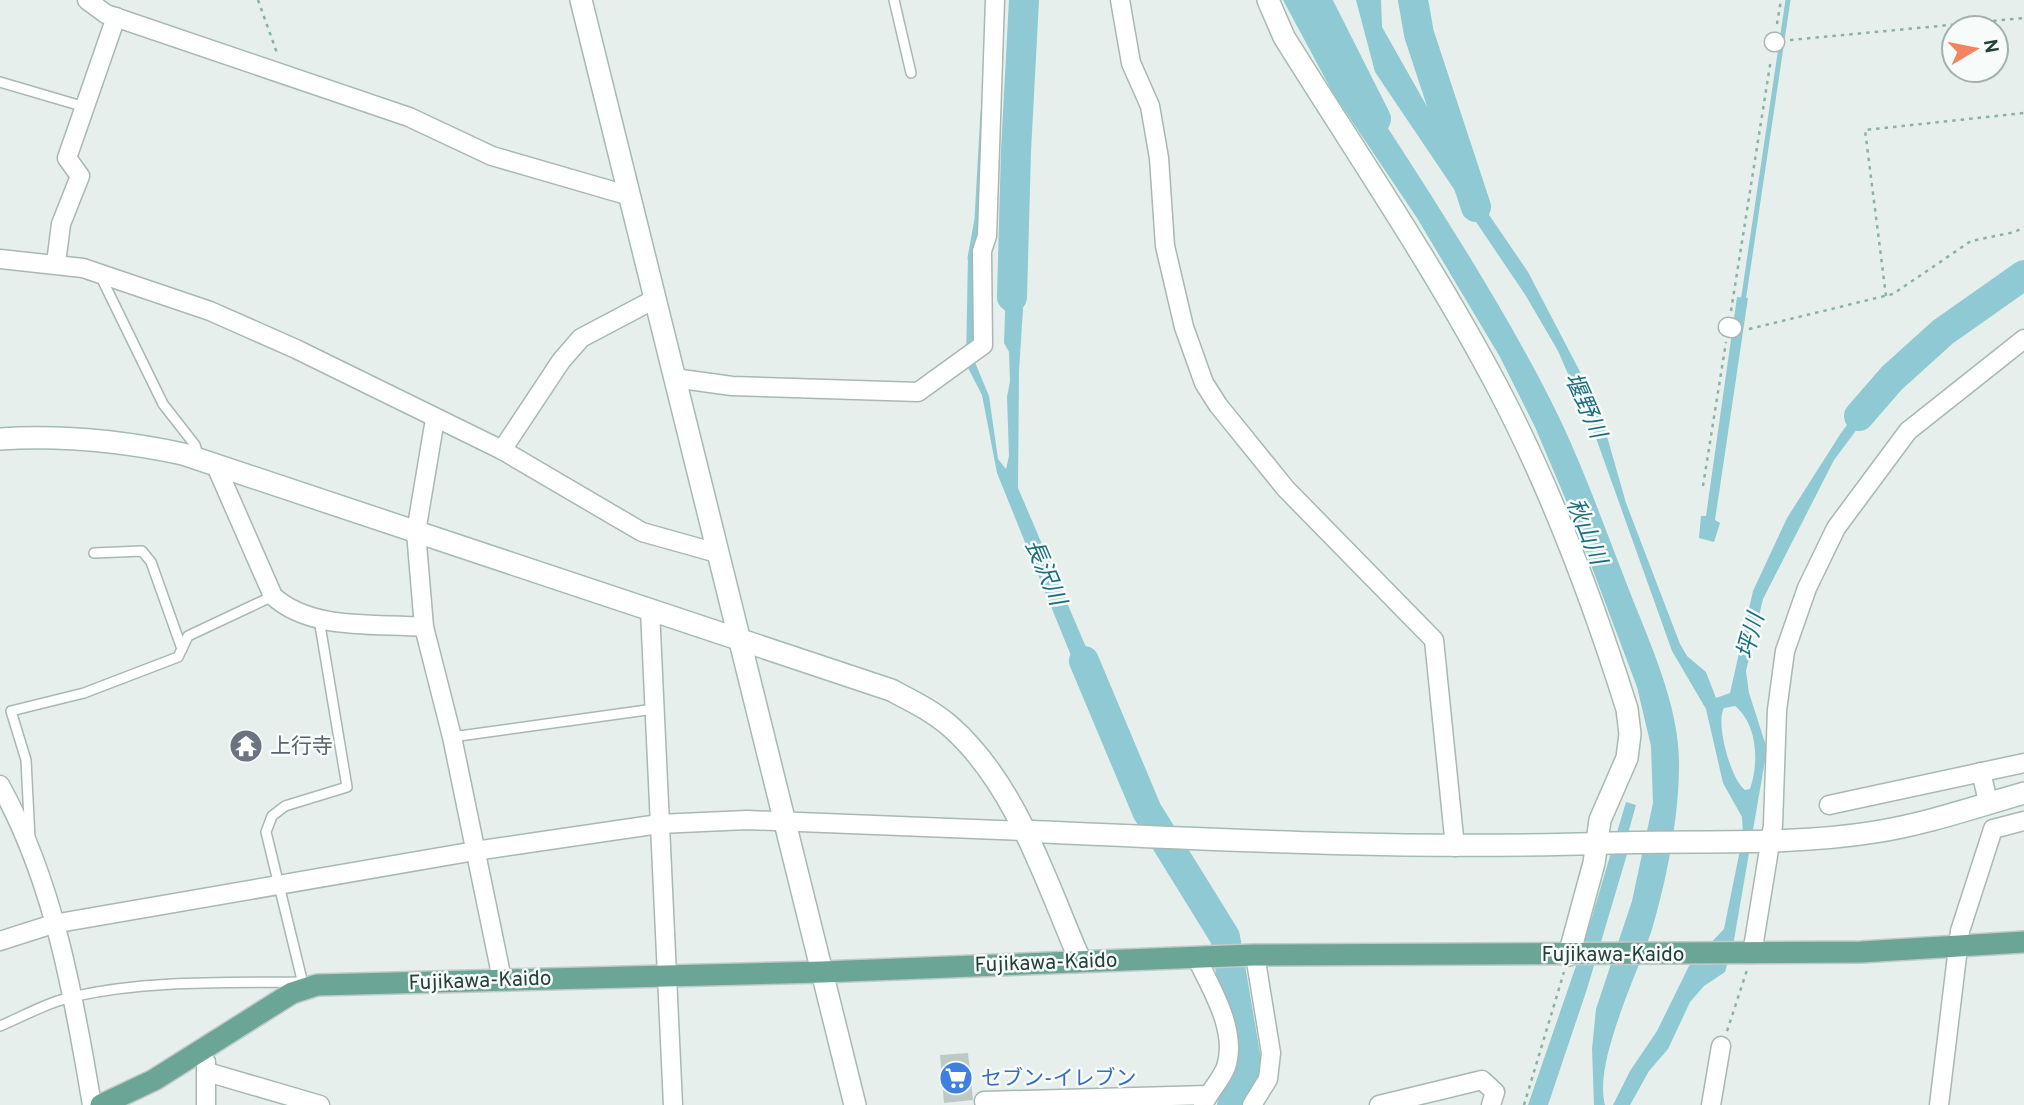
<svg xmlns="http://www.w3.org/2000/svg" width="2024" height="1105" font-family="Overpass,'Noto Sans JP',sans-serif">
<rect width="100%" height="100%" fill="#e6efeb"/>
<!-- water -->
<g fill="#8ec9d4" fill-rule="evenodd">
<path d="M1283 0H1306C1388 132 1479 260 1550 399 1581 460 1604 526 1629 590 1651 646 1681 709 1679 770 1678 821 1667 877 1653 926 1639 972 1593 1061 1605 1105H1594L1592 1049 1596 1009 1632 901 1653 803 1651 746 1637 687 1571 512 1535 427 1500 357 1417 218 1333 93Z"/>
<path d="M1356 0H1381L1382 27 1485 209 1528 272 1589 389 1602 419 1626 503 1680 644 1687 656 1706 672 1716 698 1730 693 1753 591 1787 518 1841 433 1882 378 1887 389 1834 460 1763 599 1746 671 1749 693 1767 749 1734 940 1725 972 1704 986 1690 1002 1668 1049 1649 1071 1630 1105H1613L1630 1071 1657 1031 1689 966 1724 929 1743 835 1742 817 1723 783 1706 709 1672 651 1596 438 1558 351 1526 296 1375 72ZM1735 706C1758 725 1759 763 1750 789L1745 790C1731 780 1715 723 1724 708Z"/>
<path d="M968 254H974V360L989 396 998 459 1006 469 1009 456 1007 397 1010 381 1009 352 1004 343 1007 255 1017 256 1019 288 1024 294 1019 371 1018 488 1106 694 1091 705 997 473 982 395 966 364Z"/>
<path d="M1737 297 1748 298 1715 520 1720 523 1714 542 1699 538 1701 516H1706Z"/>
<path d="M1626 802 1636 805 1629 830 1633 834 1587 989 1548 1105H1528L1586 937Z"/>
</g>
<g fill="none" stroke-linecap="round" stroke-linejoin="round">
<!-- stream -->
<g stroke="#8ec9d4" stroke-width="5">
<path d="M970 258 977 219 983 112"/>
<path d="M1743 302 1788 0"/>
</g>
<!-- river -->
<g stroke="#8ec9d4" stroke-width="30">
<path d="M1316 0 1376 119"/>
<path d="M1413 0 1419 34 1476 207"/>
<path d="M1012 297 1016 151 1024 0"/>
<path d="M1859 416 1892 378 1943 332 2024 275"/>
<path d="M1084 661 1147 811 1225 937 1246 1060 1239 1093 1232 1105"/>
</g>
</g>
<!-- building -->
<path fill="#bbcac4" d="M968 1053 973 1100 944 1103 940 1055Z"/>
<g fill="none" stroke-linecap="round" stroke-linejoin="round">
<defs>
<g id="lane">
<path d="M894 0 911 73"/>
<path d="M0 82 85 107"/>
<path d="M100 275 163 404 195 445 199 458"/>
<path d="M94 553 142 551 151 562 182 649"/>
<path d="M452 737 654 709"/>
<path d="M30 839 26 760 11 711 84 693 178 657 188 636 273 596"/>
<path d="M304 988 266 832 272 816 285 806 347 787 319 619"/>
<path d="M0 1026C24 1016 50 1001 76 996 149 980 228 983 303 982"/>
</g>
<g id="street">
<path d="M87 0 106 14 409 117 492 156 630 196"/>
<path d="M1120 0 1131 63 1150 106 1159 158 1165 246 1184 327 1204 383 1218 405 1286 489 1434 640 1455 847"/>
<path d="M1774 42H1775"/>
<path d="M0 259 83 268 210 311 296 349 502 450 642 532 717 553"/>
<path d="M56 263 61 224 80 176 67 158 116 17"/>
<path d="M1728 327 1732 328"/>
<path d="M674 378 732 386 918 392 983 345 982 251 987 236 995 0"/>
<path d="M435 419 416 532 424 627 452 737 502 979"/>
<path d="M502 450 561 361 581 338 655 299"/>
<path d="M216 466 273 596C311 631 376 623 424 627"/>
<path d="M650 610 673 1105"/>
<path d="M1981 772 1986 793"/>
<path d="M0 785C54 882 74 997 92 1105"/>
<path d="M1829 805 2024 763"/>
<path d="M0 941 53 924 475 851 659 824 747 820 1023 831"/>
<path d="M1752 954 1773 825 1777 710 1785 651 1807 588 1836 528 1908 431 2024 339"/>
<path d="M1196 957C1211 988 1238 1031 1226 1067 1221 1080 1209 1092 1203 1105"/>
<path d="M207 1072 320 1105"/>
<path d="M206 1105V1062"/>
<path d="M985 1105 984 1101 1208 1095"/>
<path d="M1252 1105 1268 1079 1271 1053 1255 955"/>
<path d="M1379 1105 1482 1080 1495 1092 1491 1105"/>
<path d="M1711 1105 1721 1046"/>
<path d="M1939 1105 1960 931 1993 829 2024 821"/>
</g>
<g id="secondary">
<path d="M581 0 855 1105"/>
<path d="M1268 0 1284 37C1357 154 1435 268 1499 390 1552 491 1593 601 1627 709L1630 734 1627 758 1600 820 1594 863 1569 955"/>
<path d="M0 439C62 435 122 441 183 454L891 690C912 701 933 711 951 727 1017 786 1045 880 1080 960"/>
<path d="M1023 831C1219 840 1415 850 1611 843 1699 840 1788 846 1875 832 1926 824 1975 807 2024 793"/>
</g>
<path id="primary" d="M101 1105 154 1080 292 993 317 985 822 972 1254 955 1861 952 2024 942"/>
</defs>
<!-- lane casing -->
<use href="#lane" stroke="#a8b8b2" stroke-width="12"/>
<!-- street casing -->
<use href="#street" stroke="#a8b8b2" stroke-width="21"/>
<!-- secondary casing -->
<use href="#secondary" stroke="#a4bbb3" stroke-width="24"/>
<!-- primary casing -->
<use href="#primary" stroke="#c2cac8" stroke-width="24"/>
<!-- path -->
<g stroke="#86b3a5" stroke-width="2.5" stroke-dasharray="3.5 5" stroke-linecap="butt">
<path d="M258 0 277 53"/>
<path d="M1777 24 1781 0"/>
<path d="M1790 40 2024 18"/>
<path d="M1886 296 1865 130 2024 113"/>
<path d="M1731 311 1771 59"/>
<path d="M1749 329 1893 294 1971 241 2015 232 2024 227"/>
<path d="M1703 486 1726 342"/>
<path d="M1727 1031 1747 970"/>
<path d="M1524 1105 1564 972"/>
</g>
<!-- lane -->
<use href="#lane" stroke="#fff" stroke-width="9"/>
<!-- street -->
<use href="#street" stroke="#fff" stroke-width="18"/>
<!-- secondary -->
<use href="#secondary" stroke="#fff" stroke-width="21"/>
<!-- primary -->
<use href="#primary" stroke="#6aa596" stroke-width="21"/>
</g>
<!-- icons -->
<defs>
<symbol id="temple-disc" viewBox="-11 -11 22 22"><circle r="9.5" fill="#6b7280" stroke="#f7fbf9"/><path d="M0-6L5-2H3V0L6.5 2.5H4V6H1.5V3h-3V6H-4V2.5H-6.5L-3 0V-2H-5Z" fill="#fff"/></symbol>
<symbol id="supermarket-disc" viewBox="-11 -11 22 22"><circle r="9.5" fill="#3f7fe0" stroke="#f7fbf9"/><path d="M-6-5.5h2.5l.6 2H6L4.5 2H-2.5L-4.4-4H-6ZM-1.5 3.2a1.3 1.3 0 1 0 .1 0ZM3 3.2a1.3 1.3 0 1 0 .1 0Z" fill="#fff"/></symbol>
</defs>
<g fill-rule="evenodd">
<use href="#temple-disc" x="227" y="727" width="38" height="38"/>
<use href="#supermarket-disc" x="937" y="1059" width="38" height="38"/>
</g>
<g text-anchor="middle" stroke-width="5" stroke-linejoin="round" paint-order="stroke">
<!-- worship labels -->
<g font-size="21" fill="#5b616d" stroke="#f7fbf9" text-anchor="start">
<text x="270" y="753">上行寺</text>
</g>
<!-- street labels -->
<g font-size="21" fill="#24423a" stroke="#f7fbf9">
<text x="1613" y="961">Fujikawa-Kaido</text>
<text transform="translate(1046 962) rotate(-2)" y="7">Fujikawa-Kaido</text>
<text transform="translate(480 980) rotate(-2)" y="7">Fujikawa-Kaido</text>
</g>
<!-- shop labels -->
<g font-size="21" fill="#366cbe" stroke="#f7fbf9" text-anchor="start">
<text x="981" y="1085">セブン-イレブン</text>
</g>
<!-- water labels -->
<g font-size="23" font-style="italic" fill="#1c6f80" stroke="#f7fbf9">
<text transform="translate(1586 405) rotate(66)" y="8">堰野川</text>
<text transform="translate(1587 531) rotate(68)" y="8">秋山川</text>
<text transform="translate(1046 572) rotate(67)" y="8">長沢川</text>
<text transform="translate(1750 636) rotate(-75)" y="8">坪川</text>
</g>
</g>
<!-- north arrow -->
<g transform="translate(1975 49) rotate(80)"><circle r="33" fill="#f7fbf9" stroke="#a3b1ad" stroke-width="2"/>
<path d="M0-5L12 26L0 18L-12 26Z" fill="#f4845f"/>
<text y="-10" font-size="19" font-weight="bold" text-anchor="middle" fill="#24423a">N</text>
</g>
</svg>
